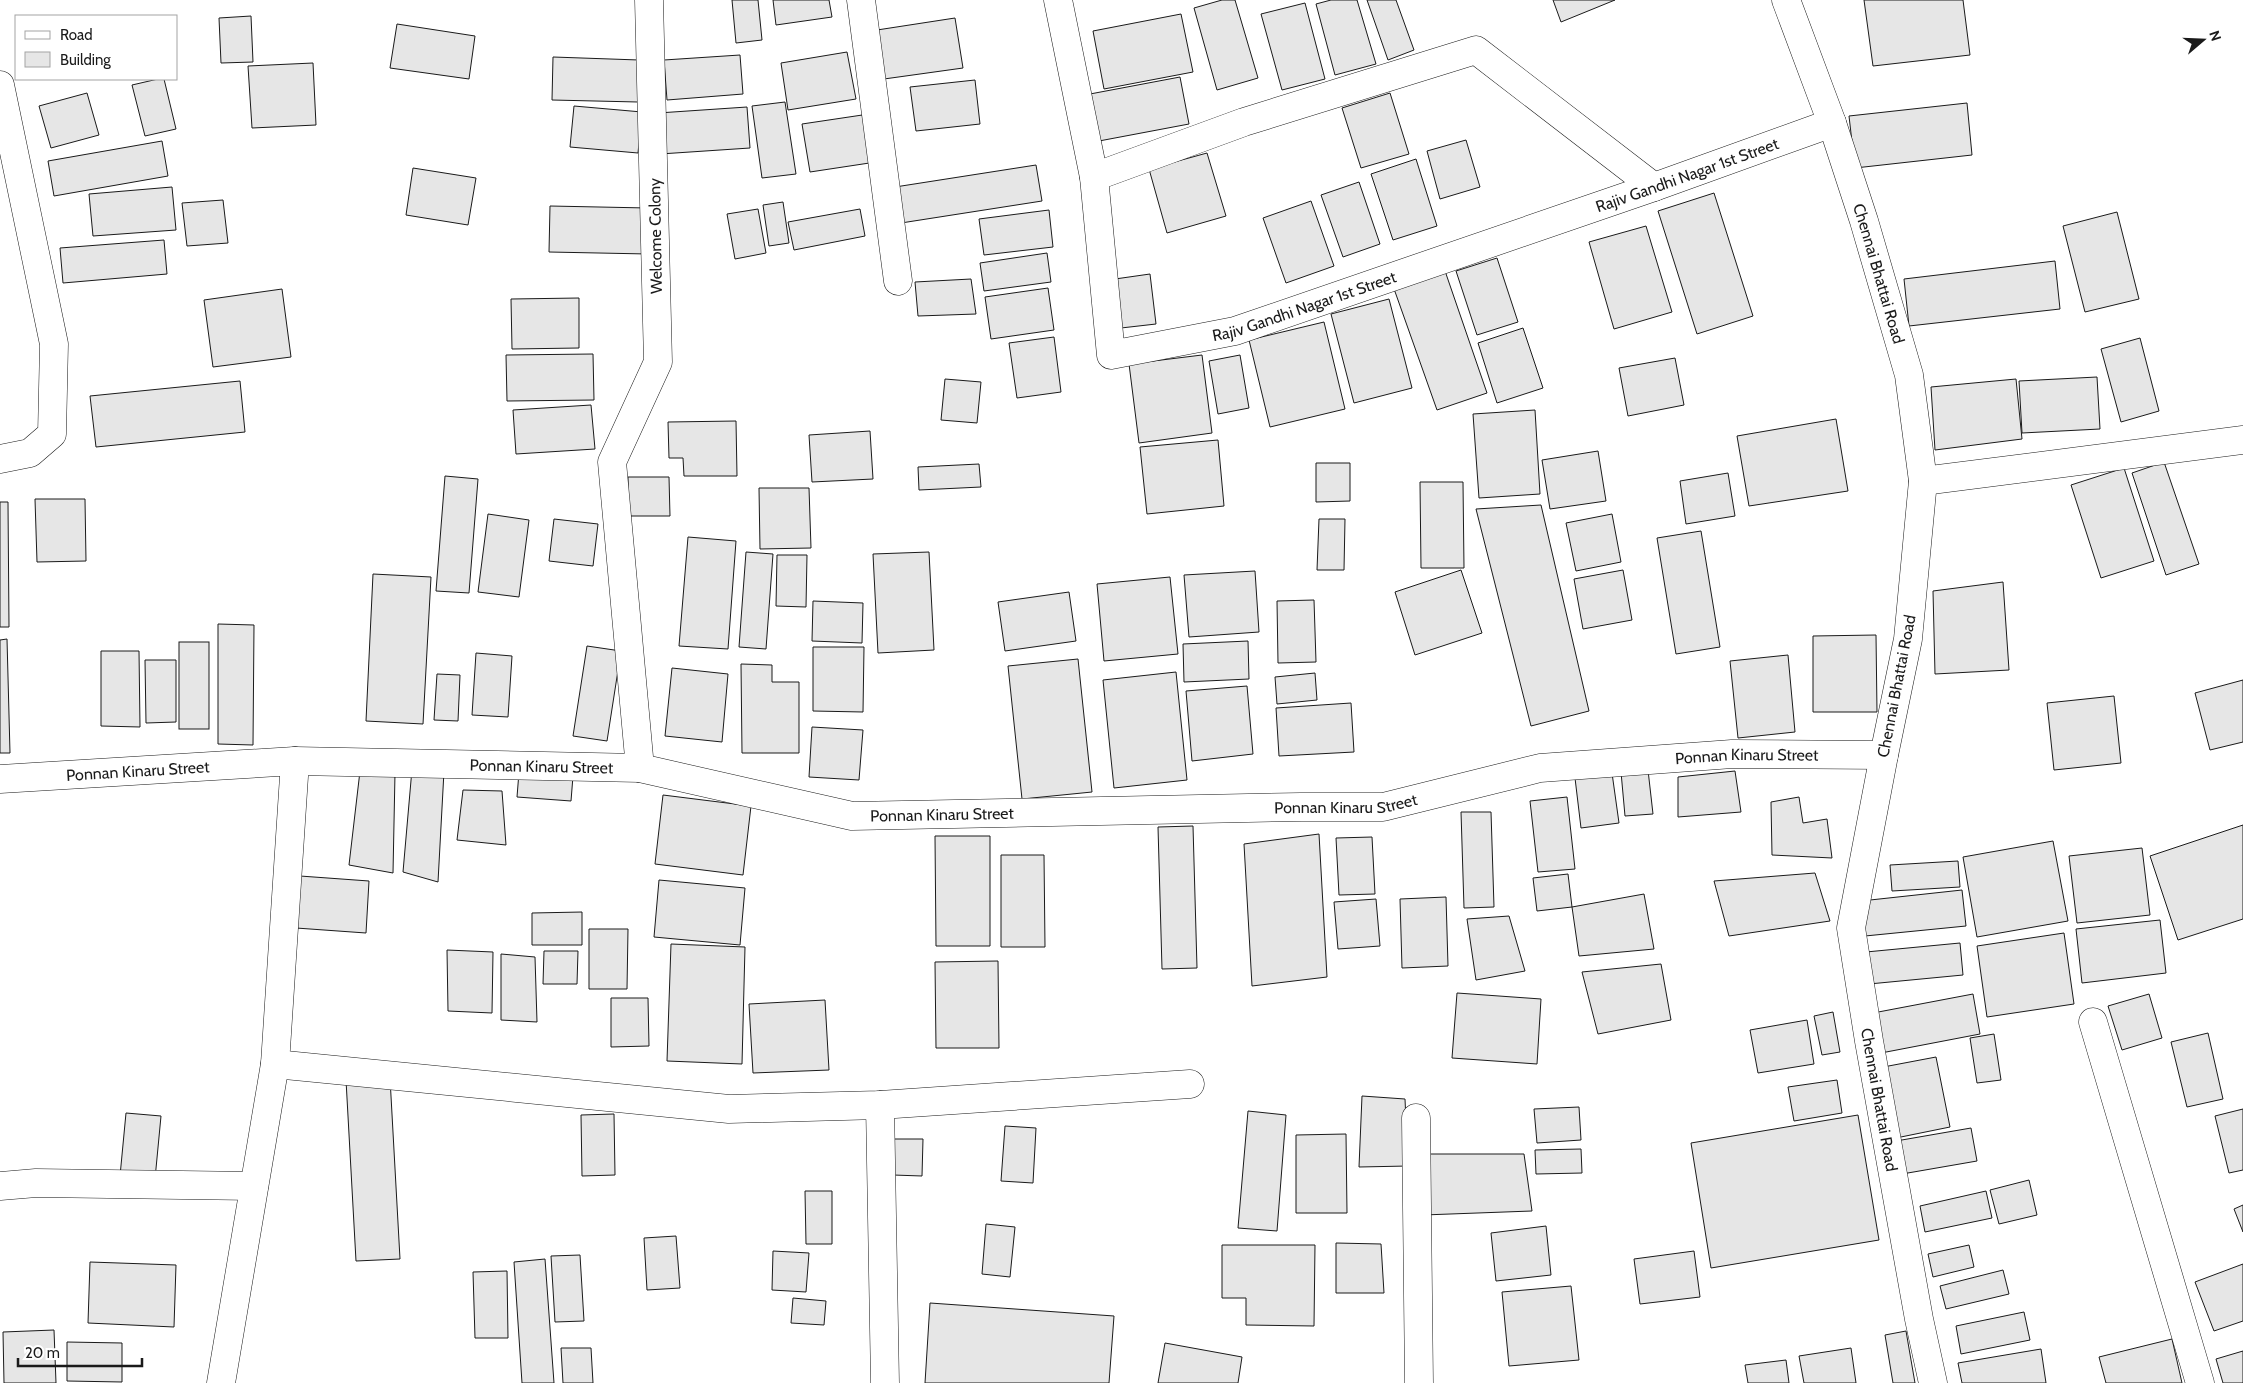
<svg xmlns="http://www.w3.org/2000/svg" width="2243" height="1383" font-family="Cabin,sans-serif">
<rect width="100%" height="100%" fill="#fff"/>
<!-- building -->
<g fill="#e6e6e6" stroke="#1a1a1a">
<path d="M732 0H758L762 40 736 43Z"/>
<path d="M773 0H829L832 17 776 25Z"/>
<path d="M1222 0H1235L1258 78 1217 90 1194 8Z"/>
<path d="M1331 0H1357L1376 64 1335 75 1316 4Z"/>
<path d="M1367 0H1396L1414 50 1388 60Z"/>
<path d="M1553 0H1615L1561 22Z"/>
<path d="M1864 0H1963L1970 55 1873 66Z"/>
<path d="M1305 3 1325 79 1282 90 1261 14Z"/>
<path d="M1181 14 1193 72 1104 89 1093 31Z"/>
<path d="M251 16 253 62 221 63 219 18Z"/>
<path d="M955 18 963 68 884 79 877 30Z"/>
<path d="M397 24 475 36 469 79 390 68Z"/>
<path d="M847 52 856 99 788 110 781 63Z"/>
<path d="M740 55 743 94 667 100 664 60Z"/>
<path d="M553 57 639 60 638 102 552 100Z"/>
<path d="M313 63 316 125 252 128 248 66Z"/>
<path d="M1180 77 1189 124 1099 141 1090 94Z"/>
<path d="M158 79H164L176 129 145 136 132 85Z"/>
<path d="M975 80 980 124 916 131 910 87Z"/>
<path d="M87 93 99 135 51 148 39 106Z"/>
<path d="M1390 93 1409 154 1361 168 1342 108Z"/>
<path d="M785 102 796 174 762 178 752 106Z"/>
<path d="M1967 103 1972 155 1855 168 1849 116Z"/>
<path d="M574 106 642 112 638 153 570 147Z"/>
<path d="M747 107 750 148 660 154 658 113Z"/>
<path d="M869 114 876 162 810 172 802 124Z"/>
<path d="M1466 140 1480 187 1440 199 1427 151Z"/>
<path d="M162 141 168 176 54 196 48 161Z"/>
<path d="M1207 153 1226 216 1167 233 1149 169Z"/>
<path d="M1416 159 1437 226 1393 240 1371 174Z"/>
<path d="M1036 165 1042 201 901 223 895 187Z"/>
<path d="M413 168 476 178 468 225 406 215Z"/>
<path d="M1359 182 1380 244 1343 257 1321 195Z"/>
<path d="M172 187 176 230 93 236 89 194Z"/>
<path d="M1714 193 1753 316 1697 334 1658 211Z"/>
<path d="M223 200 228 243 187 246 182 203Z"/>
<path d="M1311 201 1334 266 1286 283 1263 218Z"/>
<path d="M783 202 789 243 769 246 763 205Z"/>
<path d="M550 206 648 208V254L549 252Z"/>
<path d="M758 209 766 253 735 259 727 214Z"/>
<path d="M860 209 865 236 794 250 788 222Z"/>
<path d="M1049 210 1053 247 984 255 979 219Z"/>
<path d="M2117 212 2139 299 2085 312 2063 226Z"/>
<path d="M1646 226 1672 312 1614 329 1589 242Z"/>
<path d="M164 240 167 274 63 283 60 248Z"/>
<path d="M1047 253 1051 282 984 291 980 263Z"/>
<path d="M1497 258 1518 322 1477 335 1456 271Z"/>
<path d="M2055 261 2060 309 1909 326 1904 279Z"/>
<path d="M1444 268 1487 393 1437 410 1393 286Z"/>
<path d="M1150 274 1156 324 1121 328 1115 279Z"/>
<path d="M971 279 976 314 918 316 915 282Z"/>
<path d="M1048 288 1054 330 991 339 985 297Z"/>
<path d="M282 289 291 357 213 367 204 300Z"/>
<path d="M579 298V348L512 349 511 299Z"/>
<path d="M1389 299 1412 388 1354 403 1331 314Z"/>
<path d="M1324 322 1345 409 1270 427 1249 340Z"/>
<path d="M1523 328 1543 388 1497 403 1478 343Z"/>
<path d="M1054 337 1061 392 1017 398 1009 343Z"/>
<path d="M2140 338 2159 411 2121 422 2101 349Z"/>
<path d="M593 354 594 400 507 401 506 355Z"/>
<path d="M1202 355 1212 433 1139 443 1129 364Z"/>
<path d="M1240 355 1249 408 1218 414 1209 361Z"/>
<path d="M1675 358 1684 405 1628 416 1619 368Z"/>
<path d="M2097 377 2100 429 2022 433 2019 381Z"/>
<path d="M945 379 981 382 977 423 941 420Z"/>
<path d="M2016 379 2022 439 1935 450 1931 387Z"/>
<path d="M240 381 245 432 96 447 90 396Z"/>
<path d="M591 405 595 449 516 454 513 410Z"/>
<path d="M1535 410 1540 494 1479 498 1473 414Z"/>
<path d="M1836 419 1848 491 1749 506 1737 436Z"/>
<path d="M736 421 737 476H684L683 458H669L668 422Z"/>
<path d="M870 431 873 479 812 482 809 435Z"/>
<path d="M1218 440 1224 506 1147 514 1140 447Z"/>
<path d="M1598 451 1606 501 1550 509 1542 460Z"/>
<path d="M2164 462 2199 564 2166 575 2132 473Z"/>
<path d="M1316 463H1350V501L1316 502Z"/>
<path d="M979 464 981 487 919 490 918 467Z"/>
<path d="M2124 468 2154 561 2101 578 2071 485Z"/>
<path d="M1728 473 1735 516 1686 524 1680 481Z"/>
<path d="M445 476 478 479 469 593 436 591Z"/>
<path d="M628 477H669L670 516H628Z"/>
<path d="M1420 482H1463L1464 568H1421Z"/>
<path d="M759 488H809L811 548 760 549Z"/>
<path d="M35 499H85L86 561 37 562Z"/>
<path d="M0 502H8L9 627H0Z"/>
<path d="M1541 505 1589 711 1531 726 1476 509Z"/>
<path d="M488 514 529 520 519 597 478 592Z"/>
<path d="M1612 514 1621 562 1576 571 1566 523Z"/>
<path d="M554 519 598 524 593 566 549 561Z"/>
<path d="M1319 519H1345L1344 570H1317Z"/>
<path d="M1701 531 1720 647 1676 654 1657 538Z"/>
<path d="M688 537 736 541 728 649 679 646Z"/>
<path d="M746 552 773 554 766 649 739 647Z"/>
<path d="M929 552 934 650 878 653 873 554Z"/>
<path d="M777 555H807L806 607 776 606Z"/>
<path d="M1461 570 1482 633 1415 655 1395 592Z"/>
<path d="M1623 570 1632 620 1583 629 1574 579Z"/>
<path d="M1255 571 1259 632 1189 637 1184 575Z"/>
<path d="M373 574 431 577 423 724 366 721Z"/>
<path d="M1170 577 1178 654 1104 661 1097 584Z"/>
<path d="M2003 582 2009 670 1935 674 1933 591Z"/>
<path d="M1069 592 1076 641 1005 651 998 602Z"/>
<path d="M1314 600 1316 662 1278 663 1277 601Z"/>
<path d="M813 601 863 603 862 643 812 641Z"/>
<path d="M218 624 254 625 253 745 218 744Z"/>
<path d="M1876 635 1877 712H1813V636Z"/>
<path d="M7 639 10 753H0V640Z"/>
<path d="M1248 641 1249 679 1184 682 1183 644Z"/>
<rect x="179" y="642" width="30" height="87"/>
<path d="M587 646 621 651 607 741 573 736Z"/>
<path d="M813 647H864L863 712 813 711Z"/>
<path d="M101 651H139L140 727 101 726Z"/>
<path d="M476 653 512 656 508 717 472 715Z"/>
<path d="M1788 655 1795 732 1738 738 1730 661Z"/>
<path d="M1078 659 1092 792 1022 799 1008 666Z"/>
<path d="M145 660H176V722L146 723Z"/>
<path d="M741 664 772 665V682H799V753H742Z"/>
<path d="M672 668 728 674 722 742 665 736Z"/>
<path d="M1176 672 1187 780 1114 788 1103 680Z"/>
<path d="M1315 673 1317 700 1277 704 1275 677Z"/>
<path d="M437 674 460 675 458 721 434 720Z"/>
<path d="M2243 680V742L2210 750 2195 693Z"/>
<path d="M1247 686 1253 754 1192 761 1186 691Z"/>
<path d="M2114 696 2121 763 2054 770 2047 703Z"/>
<path d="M1351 703 1354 752 1279 756 1276 708Z"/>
<path d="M812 727 863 730 859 780 809 777Z"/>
<path d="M412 769 444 771 438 882 403 872Z"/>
<path d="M1648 770 1653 814 1625 816 1621 772Z"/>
<path d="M360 771 395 773 393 873 349 865Z"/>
<path d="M1735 771 1741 812 1678 817V777Z"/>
<path d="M519 772 573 776 571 801 517 797Z"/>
<path d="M1612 773 1619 823 1581 828 1575 778Z"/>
<path d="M463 790 502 791 506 845 457 840Z"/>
<path d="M663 795 751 806 743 875 655 864Z"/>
<path d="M1567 797 1575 869 1538 872 1530 801Z"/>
<path d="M1799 797 1803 823 1827 819 1832 858 1772 855 1771 802Z"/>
<path d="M1461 812H1491L1494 907 1464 908Z"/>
<path d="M2243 825V919L2178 940 2150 856Z"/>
<path d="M1193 826 1197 968 1162 969 1158 827Z"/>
<path d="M1319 834 1327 977 1252 986 1244 844Z"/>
<path d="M935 836H990V946H936Z"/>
<path d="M1372 837 1375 894 1339 895 1336 838Z"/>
<path d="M2053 841 2068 921 1977 937 1963 857Z"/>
<path d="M2142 848 2150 915 2077 923 2069 856Z"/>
<path d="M1001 855H1044L1045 947H1001Z"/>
<path d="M1958 861 1960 887 1892 891 1890 865Z"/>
<path d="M1815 873 1830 921 1729 936 1714 881Z"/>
<path d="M1568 874 1572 907 1537 911 1533 878Z"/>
<path d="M300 876 369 881 366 933 296 928Z"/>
<path d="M659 880 745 888 740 945 654 937Z"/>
<path d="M1962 890 1966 926 1865 936 1861 901Z"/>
<path d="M1644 894 1654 949 1579 956 1572 907Z"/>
<path d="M1446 897 1448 966 1402 968 1400 899Z"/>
<path d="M1376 899 1380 946 1338 949 1334 902Z"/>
<path d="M582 912V945H532V913Z"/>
<path d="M1509 916 1525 971 1476 980 1467 919Z"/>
<path d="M2160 920 2166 973 2082 983 2076 929Z"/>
<path d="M589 929H628L627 989H589Z"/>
<path d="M2064 933 2074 1004 1987 1017 1977 946Z"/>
<path d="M1960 943 1963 975 1869 984 1866 952Z"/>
<path d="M671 944 745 947 742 1064 667 1061Z"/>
<path d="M447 950 493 952 492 1013 448 1011Z"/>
<path d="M544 951H578L577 984H543Z"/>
<path d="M501 954 535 957 537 1022 501 1020Z"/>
<path d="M998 961 999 1048H936L935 962Z"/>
<path d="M1661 964 1671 1020 1598 1034 1582 972Z"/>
<path d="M1457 993 1541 999 1537 1064 1452 1058Z"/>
<path d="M1973 994 1980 1034 1881 1053 1873 1013Z"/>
<path d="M2149 994 2162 1038 2122 1050 2108 1006Z"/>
<path d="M611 998H648L649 1046 611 1047Z"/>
<path d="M825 1000 829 1070 753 1073 749 1004Z"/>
<path d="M1833 1012 1840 1052 1822 1055 1814 1016Z"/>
<path d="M1807 1020 1814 1064 1758 1073 1750 1030Z"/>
<path d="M2208 1033 2223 1099 2187 1107 2171 1042Z"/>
<path d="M1994 1034 2001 1080 1977 1083 1970 1038Z"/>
<path d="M1936 1057 1950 1127 1891 1139 1878 1068Z"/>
<path d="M390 1078 400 1259 356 1261 346 1080Z"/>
<path d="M1837 1080 1842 1113 1794 1121 1788 1087Z"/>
<path d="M1362 1096 1405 1099 1408 1166 1359 1167Z"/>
<path d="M1579 1107 1581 1140 1537 1143 1534 1109Z"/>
<path d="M2243 1109V1170L2229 1173 2215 1116Z"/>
<path d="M1248 1111 1286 1115 1277 1231 1238 1228Z"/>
<path d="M126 1113 161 1116 155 1179 120 1176Z"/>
<path d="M614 1114 615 1175 582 1176 581 1115Z"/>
<path d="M1858 1115 1879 1240 1711 1268 1691 1143Z"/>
<path d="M1005 1126 1036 1128 1033 1183 1001 1181Z"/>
<path d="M1971 1128 1977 1161 1902 1174 1896 1141Z"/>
<path d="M1346 1134 1347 1213H1296V1135Z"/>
<path d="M894 1139H923L922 1176 893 1175Z"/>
<path d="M1581 1149 1582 1173 1536 1174 1535 1150Z"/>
<path d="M1422 1154H1524L1532 1211 1423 1215Z"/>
<path d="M2029 1180 2037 1215 1999 1224 1990 1190Z"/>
<path d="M805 1191H832V1244H806Z"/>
<path d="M1986 1191 1992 1218 1925 1232 1920 1206Z"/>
<path d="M2243 1205V1232L2234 1209Z"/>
<path d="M986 1224 1015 1227 1010 1277 982 1274Z"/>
<path d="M1546 1226 1551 1275 1496 1281 1491 1233Z"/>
<path d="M676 1236 680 1288 647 1290 644 1238Z"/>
<path d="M1336 1243 1381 1244 1384 1293H1336Z"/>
<path d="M1222 1245H1315L1314 1326 1246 1325V1298H1222Z"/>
<path d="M1969 1245 1974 1267 1933 1277 1928 1254Z"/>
<path d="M773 1251 809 1253 806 1292 772 1290Z"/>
<path d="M1694 1251 1700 1297 1640 1304 1634 1259Z"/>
<path d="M580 1255 584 1321 555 1322 551 1256Z"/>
<path d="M545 1259 554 1383H522L514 1262Z"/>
<path d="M90 1262 176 1265 174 1327 88 1323Z"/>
<path d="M2243 1264V1321L2214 1331 2195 1282Z"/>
<path d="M2003 1270 2009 1294 1946 1309 1940 1286Z"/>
<path d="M507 1271 508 1338H475L473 1272Z"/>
<path d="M1571 1286 1579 1360 1509 1366 1502 1292Z"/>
<path d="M793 1298 826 1301 824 1325 791 1323Z"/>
<path d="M930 1303 1114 1316 1109 1383H925Z"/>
<path d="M2024 1312 2030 1340 1961 1354 1956 1326Z"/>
<path d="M54 1330 56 1383H4L3 1332Z"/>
<path d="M1906 1331 1915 1383H1893L1885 1335Z"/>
<path d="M2172 1339 2182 1383H2106L2099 1357Z"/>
<path d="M67 1342 122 1343V1382L67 1381Z"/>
<path d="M1165 1343 1242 1357 1238 1383H1158Z"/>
<path d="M561 1348H591L593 1383H563Z"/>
<path d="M1851 1348 1856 1383H1804L1799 1356Z"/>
<path d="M2041 1349 2046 1383H1962L1958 1363Z"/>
<path d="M2243 1351V1383H2223L2216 1359Z"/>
<path d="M1786 1360 1789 1383H1748L1745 1365Z"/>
</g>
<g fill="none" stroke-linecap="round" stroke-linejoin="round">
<defs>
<g id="minor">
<path d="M861 0 898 281"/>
<path id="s1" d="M1058 0 1094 177 1111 355 1235 331 1654 187 1832 123"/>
<path id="s2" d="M1786 0 1832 123 1864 221 1909 375 1923 481 1908 639 1884 755 1851 928 1869 1041 1919 1319 1933 1383"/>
<path d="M0 85 54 344 52 434 30 453 0 459"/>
<path d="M1094 177 1244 122 1476 50 1654 187"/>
<path d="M1923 481 2243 440"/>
<path d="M640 768 612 462 658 362 649 0"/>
<path id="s3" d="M0 779 295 761 640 768 852 816 1301 807H1383L1540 768 1732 754 1884 755"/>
<path d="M2093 1022 2200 1383"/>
<path d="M275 1064 729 1109 880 1105 1190 1084"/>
<path d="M880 1105 885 1383"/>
<path d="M1416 1118 1419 1383"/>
<path d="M0 1186 36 1183 254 1186"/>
<path d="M221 1383 275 1064 295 761"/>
</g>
</defs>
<!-- minor casing -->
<use href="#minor" stroke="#1a1a1a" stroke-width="29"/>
<!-- minor -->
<use href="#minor" stroke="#fff" stroke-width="28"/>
</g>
<g text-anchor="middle" stroke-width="4" stroke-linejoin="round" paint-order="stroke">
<!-- street labels -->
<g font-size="16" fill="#1a1a1a" stroke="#fff">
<text dy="6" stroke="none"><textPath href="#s1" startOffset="964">Rajiv Gandhi Nagar 1st Street</textPath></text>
<text transform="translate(655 236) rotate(-91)" y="6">Welcome Colony</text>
<text dy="6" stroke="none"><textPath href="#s2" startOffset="289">Chennai Bhattai Road</textPath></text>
<text dy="6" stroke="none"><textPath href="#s1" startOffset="559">Rajiv Gandhi Nagar 1st Street</textPath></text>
<text transform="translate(1896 686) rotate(-79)" y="6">Chennai Bhattai Road</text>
<text dy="6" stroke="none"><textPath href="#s3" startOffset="1758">Ponnan Kinaru Street</textPath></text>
<text dy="6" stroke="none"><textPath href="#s3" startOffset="542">Ponnan Kinaru Street</textPath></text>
<text dy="6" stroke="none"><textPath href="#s3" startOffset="138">Ponnan Kinaru Street</textPath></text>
<text dy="6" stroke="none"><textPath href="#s3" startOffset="1352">Ponnan Kinaru Street</textPath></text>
<text dy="6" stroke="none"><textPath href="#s3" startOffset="948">Ponnan Kinaru Street</textPath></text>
<text dy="6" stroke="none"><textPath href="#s2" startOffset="1129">Chennai Bhattai Road</textPath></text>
</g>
</g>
<!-- legend -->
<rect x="15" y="15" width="162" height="65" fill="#ffffff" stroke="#a3a3a3"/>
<rect x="25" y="31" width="25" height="8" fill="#ffffff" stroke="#a3a3a3"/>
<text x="60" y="40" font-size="15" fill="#1a1a1a">Road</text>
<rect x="25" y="52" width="25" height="15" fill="#e6e6e6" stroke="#a3a3a3"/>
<text x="60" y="65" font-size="15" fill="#1a1a1a">Building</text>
<!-- north arrow -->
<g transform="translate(2203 40) rotate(71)" stroke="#ffffff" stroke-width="4" paint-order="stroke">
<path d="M0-4L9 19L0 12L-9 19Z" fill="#1a1a1a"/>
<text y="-8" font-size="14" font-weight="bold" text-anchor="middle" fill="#1a1a1a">N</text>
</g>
<!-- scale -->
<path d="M18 1358v8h124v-8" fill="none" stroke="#1a1a1a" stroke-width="2.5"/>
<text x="25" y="1358" font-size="15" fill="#1a1a1a" stroke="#ffffff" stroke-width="4" paint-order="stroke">20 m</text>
</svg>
